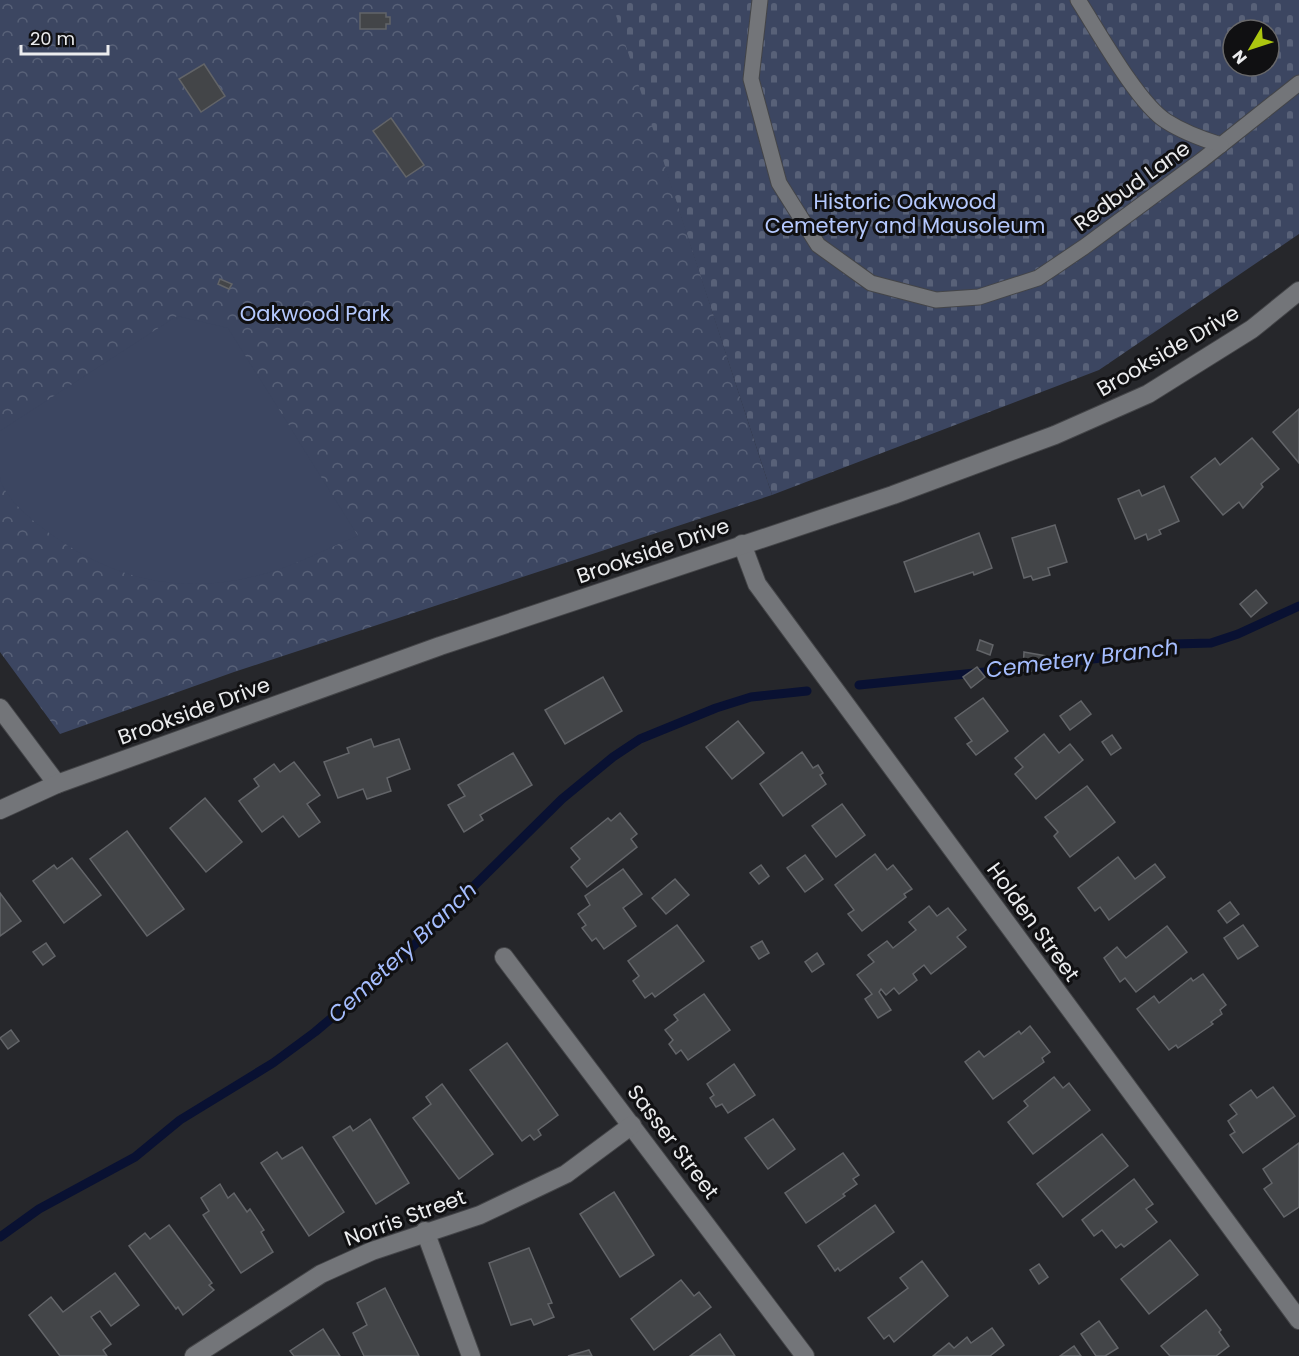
<svg xmlns="http://www.w3.org/2000/svg" width="1299" height="1356" font-family="Poppins,sans-serif">
<defs>
<pattern id="cemetery-stones" width="16" height="16" patternUnits="userSpaceOnUse" patternTransform="scale(1.5)"><rect width="16" height="16" fill="#3c4661"/><path d="M2 7V4a2 2 0 0 1 4 0v3zM10 15v-3a2 2 0 0 1 4 0v3z" fill="#586178"/></pattern>
<pattern id="park-crowns" width="20" height="18" patternUnits="userSpaceOnUse" patternTransform="scale(1.5)"><rect width="20" height="18" fill="#3c4661"/><path d="M2 6a3 3 0 1 1 6 0M12 15a3 3 0 1 1 6 0" fill="none" stroke="#586178"/></pattern>
</defs>
<rect width="100%" height="100%" fill="#26272b"/>
<!-- cemetery -->
<path fill="url(#cemetery-stones)" fill-rule="evenodd" d="M610 0H1299V234L1099 370 772 495ZM1233 30H1269V66H1233Z"/>
<!-- park -->
<path fill="url(#park-crowns)" d="M0 0H611L772 495 234 672 60 734 0 652Z"/>
<!-- pitch -->
<path fill="#3c4661" d="M177 316 228 328 358 536C325 549 291 568 256 576 183 594 119 581 58 539 40 527 3 499 0 477 0 462 0 446 0 431Z"/>
<g fill="none" stroke-linecap="round" stroke-linejoin="round">
<!-- stream -->
<g stroke="#091132" stroke-width="9">
<path d="M859 685 1034 667 1144 652 1175 644 1211 643 1238 634 1299 606"/>
<path d="M0 1237 39 1209 135 1157 180 1120 273 1063 315 1032 393 966 562 799 613 757 640 739 716 708 751 697 807 691"/>
</g>
</g>
<!-- building -->
<g fill="#434548" stroke="#626468" stroke-width="1.5">
<path d="M360 13H386V17H390V24H386V29H360Z"/>
<path d="M204 64 225 96 201 112 179 79Z"/>
<path d="M391 118 424 165 406 177 373 131Z"/>
<path d="M220 279 232 284 229 289 218 284Z"/>
<path d="M1299 409V463L1273 432Z"/>
<path d="M1252 438 1279 469 1261 484 1263 487 1243 508 1239 502 1223 515 1191 477 1215 458 1220 465Z"/>
<path d="M1164 486 1179 521 1159 530 1161 534 1148 540 1146 534 1135 539 1118 499 1139 490 1142 496Z"/>
<path d="M1055 525 1067 562 1048 568 1050 575 1033 580 1031 576 1024 578 1012 538Z"/>
<path d="M979 533 992 568 974 575 973 572 915 592 904 562Z"/>
<path d="M1256 590 1267 603 1251 617 1240 604Z"/>
<path d="M980 640 993 645 990 655 977 650Z"/>
<path d="M1024 652 1052 657V668H1048V672L1023 671Z"/>
<path d="M977 667 985 677 971 688 963 677Z"/>
<path d="M603 677 622 711 565 744 545 710Z"/>
<path d="M983 698 1008 731 976 755 967 744 972 741 955 718Z"/>
<path d="M1081 701 1091 714 1070 730 1060 716Z"/>
<path d="M738 721 764 753 732 779 706 747Z"/>
<path d="M1044 734 1059 753 1070 744 1083 760 1036 799 1015 774 1023 767 1015 758Z"/>
<path d="M1112 735 1121 748 1111 755 1102 742Z"/>
<path d="M371 739 374 747 399 739 410 769 387 778 391 791 367 799 363 789 338 798 324 762 349 753 347 748Z"/>
<path d="M802 752 813 768 818 765 823 773 820 775 826 784 783 816 760 784Z"/>
<path d="M513 753 532 785 480 815 483 820 464 832 448 805 465 796 458 785Z"/>
<path d="M294 762 320 795 307 804 320 822 299 837 283 816 262 832 239 801 259 786 254 779 274 764 280 772Z"/>
<path d="M1087 786 1115 822 1070 857 1054 836 1058 832 1045 817Z"/>
<path d="M205 798 242 842 206 872 170 828Z"/>
<path d="M842 804 865 835 836 857 812 826Z"/>
<path d="M620 813 637 834 631 839 637 847 587 887 571 867 580 859 571 848 608 818 611 821Z"/>
<path d="M127 831 184 909 147 936 90 859Z"/>
<path d="M875 854 887 870 893 865 912 889 904 894 906 897 862 931 848 914 854 910 835 885Z"/>
<path d="M805 855 823 879 805 892 787 868Z"/>
<path d="M1118 857 1135 879 1155 864 1165 877 1109 920 1100 907 1095 911 1078 888Z"/>
<path d="M72 858 101 895 64 923 33 881 54 865 57 869Z"/>
<path d="M761 865 769 876 759 884 750 873Z"/>
<path d="M623 869 642 894 623 908 636 926 604 949 596 938 592 941 582 928 586 925 578 914 590 905 585 896Z"/>
<path d="M675 879 689 895 666 914 652 898Z"/>
<path d="M0 893 21 921 0 936Z"/>
<path d="M1230 902 1239 914 1227 923 1218 911Z"/>
<path d="M929 906 937 916 948 908 966 930 957 937 966 947 931 974 924 965 913 974 917 980 899 994 894 988 886 995 881 989 879 992 891 1010 878 1018 865 999 872 994 857 975 874 962 868 955 887 941 893 948 916 930 909 922Z"/>
<path d="M677 925 704 961 655 997 652 993 645 998 633 981 639 976 628 961Z"/>
<path d="M1243 925 1258 946 1238 959 1224 938Z"/>
<path d="M1167 926 1187 952 1136 992 1125 978 1120 982 1104 958 1117 947 1126 958Z"/>
<path d="M762 941 769 953 759 959 751 947Z"/>
<path d="M46 943 55 956 43 965 33 952Z"/>
<path d="M817 953 824 964 812 972 805 962Z"/>
<path d="M1203 974 1226 1005 1220 1010 1222 1014 1211 1022 1213 1024 1178 1048 1176 1045 1169 1050 1137 1009 1154 996 1159 1003 1191 978 1193 981Z"/>
<path d="M704 994 730 1030 688 1060 681 1050 676 1054 669 1044 673 1040 665 1030 678 1020 674 1015Z"/>
<path d="M1030 1026 1050 1052 1042 1058 1044 1062 993 1099 965 1062 979 1051 984 1057 1019 1031 1021 1034Z"/>
<path d="M11 1030 19 1041 8 1049 0 1038Z"/>
<path d="M507 1043 558 1115 538 1130 541 1135 534 1140 530 1135 522 1141 470 1070Z"/>
<path d="M734 1064 755 1095 728 1113 722 1104 716 1107 710 1098 714 1095 707 1084Z"/>
<path d="M1054 1077 1063 1088 1069 1083 1090 1110 1033 1154 1008 1122 1028 1106 1024 1101Z"/>
<path d="M442 1084 493 1154 459 1179 413 1118 431 1104 426 1097Z"/>
<path d="M1273 1087 1295 1116 1243 1153 1230 1135 1235 1132 1228 1121 1237 1114 1230 1105 1251 1090 1257 1098Z"/>
<path d="M370 1119 409 1183 376 1204 333 1137 350 1126 353 1131Z"/>
<path d="M773 1119 795 1149 768 1169 745 1138Z"/>
<path d="M1102 1134 1128 1166 1063 1217 1037 1184Z"/>
<path d="M1299 1143V1207L1284 1217 1264 1189 1272 1183 1263 1169Z"/>
<path d="M302 1147 344 1212 309 1236 261 1163 277 1152 282 1159Z"/>
<path d="M843 1153 859 1175 853 1179 857 1184 843 1194 845 1196 806 1223 785 1193Z"/>
<path d="M1134 1179 1153 1204 1146 1209 1157 1222 1124 1247 1121 1244 1116 1248 1102 1230 1094 1236 1082 1220Z"/>
<path d="M220 1184 228 1198 234 1193 247 1212 250 1209 264 1230 261 1232 273 1252 241 1273 203 1215 209 1211 201 1198Z"/>
<path d="M614 1192 654 1255 620 1277 580 1214Z"/>
<path d="M875 1205 894 1232 840 1271 838 1268 835 1271 818 1246Z"/>
<path d="M169 1225 212 1283 209 1285 214 1290 183 1315 178 1307 176 1309 129 1246 145 1233 150 1239Z"/>
<path d="M1170 1240 1198 1275 1149 1314 1121 1279Z"/>
<path d="M529 1248 552 1303 548 1304 554 1317 534 1325 531 1319 511 1325 489 1263Z"/>
<path d="M922 1261 948 1296 894 1342 889 1335 884 1339 868 1318 908 1288 900 1278Z"/>
<path d="M1039 1264 1048 1277 1039 1284 1030 1270Z"/>
<path d="M115 1273 139 1305 111 1326 100 1311 91 1317 111 1344 103 1350 107 1356H60L29 1315 51 1297 63 1312Z"/>
<path d="M681 1280 694 1296 699 1292 711 1307 654 1350 631 1319Z"/>
<path d="M385 1288 419 1356H364L353 1333 367 1325 357 1303Z"/>
<path d="M1206 1310 1221 1330 1219 1332 1229 1346 1216 1356H1170L1161 1346Z"/>
<path d="M1099 1321 1118 1348 1105 1356H1096L1081 1334Z"/>
<path d="M992 1328 1004 1345 990 1356H933L949 1343 954 1348 967 1337 971 1343Z"/>
<path d="M323 1329 340 1356H294L290 1351Z"/>
<path d="M720 1334 735 1356H690Z"/>
<path d="M1074 1346 1081 1356H1060Z"/>
<path d="M589 1350 592 1356H568Z"/>
</g>
<g fill="none" stroke-linecap="round" stroke-linejoin="round">
<defs>
<g id="lane">
<path d="M760 0 751 79 779 183 818 245 871 283 936 300 979 297 1038 278 1084 247 1202 160 1299 83"/>
<path d="M1078 0C1098 31 1137 102 1166 121 1183 132 1202 139 1221 145"/>
</g>
<g id="street">
<path d="M742 544 757 584 1299 1320"/>
<path d="M0 708 57 784"/>
<path d="M504 957 805 1356"/>
<path d="M425 1231 471 1356"/>
<path d="M194 1356 321 1274 372 1251 480 1215 566 1174 632 1125"/>
</g>
<path id="secondary" d="M0 810 57 784 440 646 893 495 1055 435 1148 394 1252 329 1299 291"/>
</defs>
<!-- lane casing -->
<use href="#lane" stroke="#444548" stroke-width="17"/>
<!-- street casing -->
<use href="#street" stroke="#444548" stroke-width="20"/>
<!-- secondary casing -->
<use href="#secondary" stroke="#444548" stroke-width="20"/>
<!-- lane -->
<use href="#lane" stroke="#737579" stroke-width="15"/>
<!-- street -->
<use href="#street" stroke="#737579" stroke-width="18"/>
<!-- secondary -->
<use href="#secondary" stroke="#737579" stroke-width="18"/>
</g>
<g text-anchor="middle" stroke-width="6" stroke-linejoin="round" paint-order="stroke">
<!-- street labels -->
<g font-size="21" fill="#ebecee" stroke="#101012">
<text transform="translate(1132 186) rotate(-36)" y="7">Redbud Lane</text>
<text transform="translate(1168 351) rotate(-30)" y="7">Brookside Drive</text>
<text transform="translate(653 551) rotate(-19)" y="7">Brookside Drive</text>
<text transform="translate(194 711) rotate(-20)" y="7">Brookside Drive</text>
<text transform="translate(1033 922) rotate(54)" y="7">Holden Street</text>
<text transform="translate(673 1142) rotate(53)" y="7">Sasser Street</text>
<text transform="translate(405 1218) rotate(-20)" y="7">Norris Street</text>
</g>
<!-- park labels -->
<g font-size="21" fill="#b5c9fe" stroke="#101012">
<text x="905" y="209">Historic Oakwood<tspan x="905" dy="24">Cemetery and Mausoleum</tspan></text>
<text x="315" y="321">Oakwood Park</text>
</g>
<!-- water labels -->
<g font-size="22" font-style="italic" fill="#a5bdfe" stroke="#101012">
<text transform="translate(1082 658) rotate(-7)" y="8">Cemetery Branch</text>
<text transform="translate(402 952) rotate(-43)" y="8">Cemetery Branch</text>
</g>
</g>
<!-- north arrow -->
<g transform="translate(1251 48) rotate(231)"><circle r="28" fill="#101012" stroke="#68686a" stroke-width="1.5"/>
<path d="M0-4.5L10 22L0 15L-10 22Z" fill="#acc610"/>
<text y="-9" font-size="16" font-weight="bold" text-anchor="middle" fill="#ebecee">N</text>
</g>
<!-- scale -->
<path d="M21 45v9h87v-9" fill="none" stroke="#ebecee" stroke-width="3"/>
<text x="30" y="45" font-size="18" fill="#ebecee" stroke="#101012" stroke-width="4.5" paint-order="stroke">20 m</text>
</svg>
